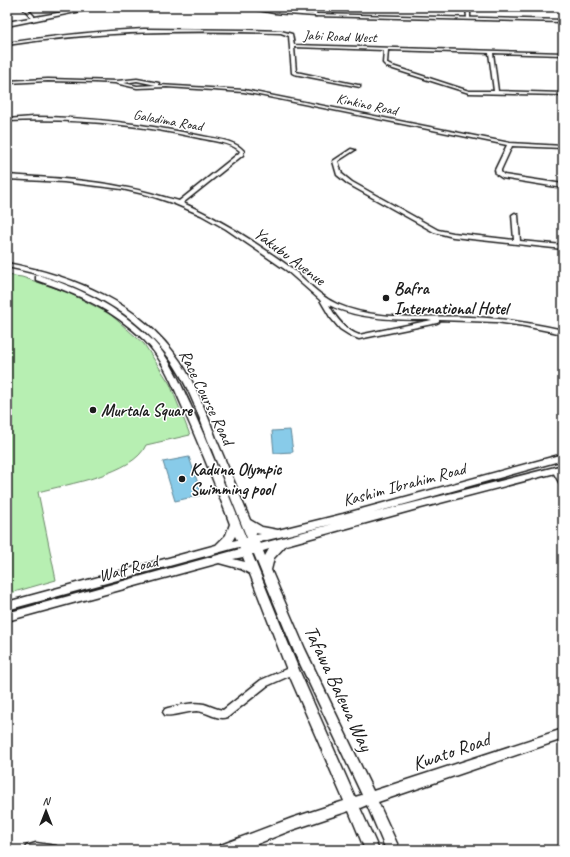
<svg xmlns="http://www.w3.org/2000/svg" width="570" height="857" font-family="Caveat,sans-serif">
<rect width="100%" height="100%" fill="#fff"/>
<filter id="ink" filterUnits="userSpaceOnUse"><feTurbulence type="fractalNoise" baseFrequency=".025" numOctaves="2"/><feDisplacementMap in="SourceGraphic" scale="8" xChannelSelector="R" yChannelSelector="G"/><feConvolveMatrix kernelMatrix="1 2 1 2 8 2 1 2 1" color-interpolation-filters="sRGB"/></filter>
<g filter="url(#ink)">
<!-- green -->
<path fill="#b7efb2" stroke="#6a8667" d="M7 275 22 277 67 292 110 314 144 344 170 384 190 435 146 445C134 474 67 484 38 492L56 580 7 594Z"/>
<!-- water -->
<g fill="#88cbe9" stroke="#5d8597">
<path d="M290 430 293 452 274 453 272 431Z"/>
<path d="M189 457 202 495 175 501 163 462Z"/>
</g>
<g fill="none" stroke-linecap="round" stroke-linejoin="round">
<defs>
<g id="street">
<path d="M22 7H26L34 16V18H32Z"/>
<path d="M313 7H317L316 16 313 15Z"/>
<path d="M466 7H470V19L467 18Z"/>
<path d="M144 29 247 30 281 31 292 34 294 45 563 53V55L493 53 498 91 563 93V95L469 93 387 67 383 63 384 50 294 47 296 72 358 85H360V87L294 74 292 73 289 36 281 33C187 30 100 31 7 45V43C52 36 98 31 144 29ZM388 50 489 53 494 91H469L389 65 387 63Z"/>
<path d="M48 79 117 81 137 79 159 83 158 85 244 90 510 143 563 146V148L512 146 501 170V172L504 175 563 184V188L502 178 496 174 495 170 507 145 244 92 167 87 137 88 115 83 95 82 48 81 7 83V81ZM137 81 156 85 137 86 124 83Z"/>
<path d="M33 117C90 117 146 124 202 136 216 139 235 140 244 151L243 155 183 203C220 219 257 243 290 267 306 280 319 296 337 304 378 322 427 315 470 317 502 318 532 323 563 330V334L524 326 496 322 439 320V322L437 323 359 339 351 336 340 329 330 317 320 300 286 270 226 229 201 215 175 204 148 195 122 189 64 182 7 179V175C46 178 85 179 123 187 142 190 160 196 179 201L239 153 240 151C230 142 212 141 199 138 136 124 72 118 7 121V119ZM329 305C360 320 398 320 432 320L359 335C345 330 336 318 329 305Z"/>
<path d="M351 149 355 150 338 161 342 174 352 182 438 230 453 233 514 240 512 215 515 213 518 215 520 241 563 245V249L453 237 434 232 348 184 337 175 333 161Z"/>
<path d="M556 467 559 468 563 476V485L560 484 552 470 553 468Z"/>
<path d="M293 666 296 667 297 670 296 673 267 686 228 717C218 721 208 712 197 711 188 711 171 717 165 715L163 712 165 709 168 708C180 705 192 702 204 704 211 706 216 709 223 710L261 680Z"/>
<path d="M36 843 56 846 57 850H25L26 846Z"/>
</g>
<g id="secondary">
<path d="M91 7H101L7 26V22Z"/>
<path d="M242 7 315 14 563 20V22L315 16 274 13Z"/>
<path d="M7 263C74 276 140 302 180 361 196 385 207 414 217 441 228 467 239 493 250 520L262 527 278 530 343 514 563 454V460L373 513 563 465V471L417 509 286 545 274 558 271 570 305 649 373 791 563 729V739L378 802 400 850H386L367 805 360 808 379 850H365L349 811 292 830 242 850H219L221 845 226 843 292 818 344 801 287 670 250 574 241 569 219 563 7 621V613L240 549 239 547 217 553 7 610V602L216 545 226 535 230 524C215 484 199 444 182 406 172 383 162 358 144 340 112 309 78 294 36 280V276H42C85 291 115 305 149 337 169 355 180 382 191 406 211 450 228 494 246 538H247C235 507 222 476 210 445 198 414 187 380 166 354 127 304 68 279 7 267ZM333 524 260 544 259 542ZM255 533 261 534 256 535ZM235 536 237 540 232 541ZM269 549 265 556 263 551ZM252 554H254L293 649 362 795 355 797 299 670ZM243 557 245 562 233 559Z"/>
</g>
</defs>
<!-- street casing -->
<use href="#street" stroke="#1c1c1c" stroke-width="3"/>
<!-- secondary casing -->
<use href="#secondary" stroke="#1c1c1c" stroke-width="3"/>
<!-- street -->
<use href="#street" fill="#fff" fill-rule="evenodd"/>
<!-- secondary -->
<use href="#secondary" fill="#fff" fill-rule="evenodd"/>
</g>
</g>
<!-- markers -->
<g fill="#1c1c1c" stroke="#fff" stroke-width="1.5">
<circle cx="386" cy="298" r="4"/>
<circle cx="93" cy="410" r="4"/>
<circle cx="182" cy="479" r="4"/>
</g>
<g text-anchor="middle" stroke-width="3" stroke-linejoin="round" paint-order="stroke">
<!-- far-street labels -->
<g font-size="14" fill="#1c1c1c" stroke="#fff">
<text transform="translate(340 36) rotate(2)" y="5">Jabi Road West</text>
<text transform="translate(367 104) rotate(12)" y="5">Kinkino Road</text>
<text transform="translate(168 120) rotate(10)" y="5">Galadima Road</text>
</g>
<!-- street labels -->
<g font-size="17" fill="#1c1c1c" stroke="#fff">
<text transform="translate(290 256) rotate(37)" y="6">Yakubu Avenue</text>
<text transform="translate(207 397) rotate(64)" y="6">Race Course Road</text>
<text transform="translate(404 484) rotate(-15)" y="6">Kashim Ibrahim Road</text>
<text transform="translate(128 568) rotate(-15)" y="6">Waff Road</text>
</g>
<!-- poi labels -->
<g font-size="17" font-weight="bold" fill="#1c1c1c" stroke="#fff" text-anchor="start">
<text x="394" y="294">Bafra<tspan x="394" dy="20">International Hotel</tspan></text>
<text x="101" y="416">Murtala Square</text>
<text x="190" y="475">Kaduna Olympic<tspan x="190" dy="20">Swimming pool</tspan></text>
</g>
<!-- near-street labels -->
<g font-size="20" fill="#1c1c1c" stroke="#fff">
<text transform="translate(339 688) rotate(65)" y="7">Tafawa Balewa Way</text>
<text transform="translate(451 751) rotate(-19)" y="7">Kwato Road</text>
</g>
</g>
<!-- margin -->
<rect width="570" height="857" fill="none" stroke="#fff" stroke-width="24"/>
<rect x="12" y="12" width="546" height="833" fill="none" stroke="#1c1c1c" stroke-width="1.5" filter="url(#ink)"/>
<!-- north arrow -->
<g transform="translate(46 811)" stroke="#ffffff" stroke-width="3" paint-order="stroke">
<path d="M0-3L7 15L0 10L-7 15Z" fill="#1c1c1c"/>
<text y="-6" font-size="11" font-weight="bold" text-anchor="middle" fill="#1c1c1c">N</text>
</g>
</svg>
